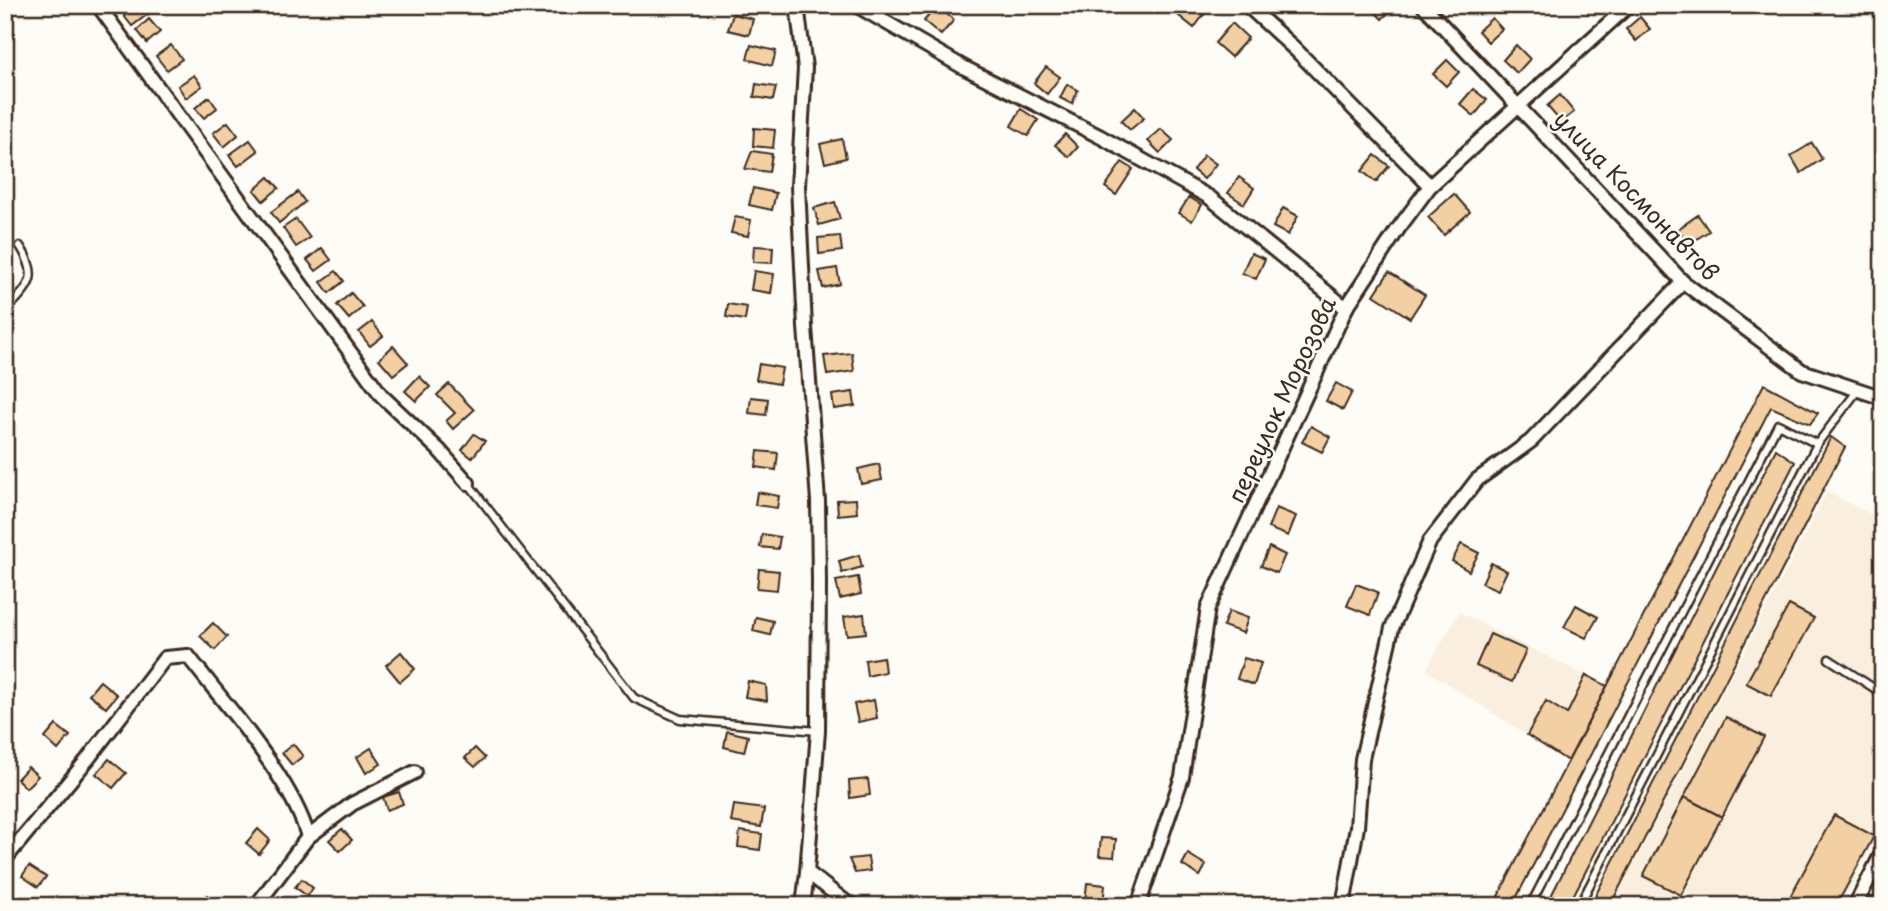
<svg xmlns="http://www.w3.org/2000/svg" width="1888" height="911" font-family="'Playpen Sans',sans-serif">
<rect width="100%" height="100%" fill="#fdfcf7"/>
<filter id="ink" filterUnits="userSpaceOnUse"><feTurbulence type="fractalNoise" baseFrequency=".0143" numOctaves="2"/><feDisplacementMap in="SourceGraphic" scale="14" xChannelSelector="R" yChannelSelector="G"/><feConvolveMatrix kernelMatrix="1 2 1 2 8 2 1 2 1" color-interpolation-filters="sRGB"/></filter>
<g filter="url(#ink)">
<!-- built -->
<g fill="#faefde">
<path d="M1827 492 1883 520V824L1841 906H1612Z"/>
<path d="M1459 612 1607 686 1568 761 1426 670Z"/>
</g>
<!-- building -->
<g fill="#f3d0a4" stroke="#3b2a1e" stroke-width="2">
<path d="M138 5H148L152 11 132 26 124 16Z"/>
<path d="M1186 5H1208L1210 6 1194 28 1178 15Z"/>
<path d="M1396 5 1382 19 1369 6 1370 5Z"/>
<path d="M937 6 954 20 941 35 924 21Z"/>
<path d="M733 14 753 19 749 35 728 30Z"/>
<path d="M1640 17 1650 29 1636 41 1626 29Z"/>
<path d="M1492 18 1502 29 1488 42 1478 31Z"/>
<path d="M149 19 160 32 147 43 137 30Z"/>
<path d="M1232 23 1248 38 1231 57 1215 43Z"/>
<path d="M171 45 182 59 167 70 156 56Z"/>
<path d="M751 45 776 51 772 66 747 59Z"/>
<path d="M1516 45 1530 59 1517 73 1503 60Z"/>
<path d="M1447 60 1459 72 1446 86 1433 74Z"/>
<path d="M1046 67 1060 77 1047 94 1034 83Z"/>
<path d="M194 75 202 86 186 98 178 86Z"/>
<path d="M756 84 776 87 773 100 754 97Z"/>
<path d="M1067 84 1078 90 1072 104 1060 98Z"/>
<path d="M1473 89 1487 100 1474 116 1460 104Z"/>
<path d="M1560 95 1574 112 1561 122 1547 106Z"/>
<path d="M209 97 217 108 204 118 195 108Z"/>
<path d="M1135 108 1144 118 1130 130 1121 121Z"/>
<path d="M1021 109 1038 120 1028 136 1011 126Z"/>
<path d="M228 122 238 135 224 147 213 133Z"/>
<path d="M754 128 775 130 773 148 753 146Z"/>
<path d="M1161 129 1173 140 1160 153 1148 141Z"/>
<path d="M1065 134 1078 147 1069 157 1055 145Z"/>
<path d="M842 139 846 158 825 163 820 144Z"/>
<path d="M250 140 258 151 238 166 229 155Z"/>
<path d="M1812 143 1822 159 1801 173 1791 156Z"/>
<path d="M752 151 772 154 769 172 745 169Z"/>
<path d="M1204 155 1216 164 1204 179 1193 170Z"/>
<path d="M1375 155 1389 166 1376 182 1362 171Z"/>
<path d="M1122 162 1133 169 1116 195 1105 187Z"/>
<path d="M269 177 279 188 263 201 254 190Z"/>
<path d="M1239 177 1254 188 1244 204 1228 193Z"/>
<path d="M753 188 776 193 772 210 749 205Z"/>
<path d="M298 192 305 202 279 223 271 212Z"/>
<path d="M1454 194 1470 212 1444 235 1428 217Z"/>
<path d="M1189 197 1202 205 1192 221 1179 213Z"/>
<path d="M835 202 840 219 819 225 814 208Z"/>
<path d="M1283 208 1298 216 1288 235 1273 227Z"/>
<path d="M1698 215 1709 231 1689 244 1678 229Z"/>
<path d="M735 217 751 220 748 236 731 233Z"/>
<path d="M296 219 310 238 296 247 283 228Z"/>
<path d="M840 236 842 251 819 254 818 238Z"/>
<path d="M754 246 773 247 772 263 753 262Z"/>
<path d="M322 248 331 260 316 271 307 260Z"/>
<path d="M1251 253 1265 259 1256 279 1242 273Z"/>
<path d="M837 268 840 284 823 288 819 271Z"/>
<path d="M336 271 344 281 329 293 321 282Z"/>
<path d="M754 271 774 274 771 293 751 290Z"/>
<path d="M1389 272 1425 295 1410 318 1374 295Z"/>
<path d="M351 293 363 307 349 319 337 305Z"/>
<path d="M728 304 747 307 745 320 726 317Z"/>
<path d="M372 322 383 336 370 346 359 332Z"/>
<path d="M393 346 408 363 393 375 379 359Z"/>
<path d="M852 353 854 371 827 375 824 356Z"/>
<path d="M759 364 782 368 779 384 756 380Z"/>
<path d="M419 376 430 387 416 401 405 391Z"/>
<path d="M1336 383 1352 392 1343 410 1326 401Z"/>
<path d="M449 384 474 410 453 429 446 421 455 413 437 395Z"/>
<path d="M1764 384 1818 413 1810 424 1771 407 1512 906H1493Z"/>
<path d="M853 392 855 406 834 409 832 395Z"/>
<path d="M751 397 768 399 766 415 749 413Z"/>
<path d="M1311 426 1330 437 1322 452 1302 442Z"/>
<path d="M474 434 485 441 472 458 462 450Z"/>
<path d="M1831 437 1845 447 1610 906H1590Z"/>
<path d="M1776 449 1795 462 1568 906H1546Z"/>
<path d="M758 451 778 453 776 470 756 467Z"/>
<path d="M879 464 882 480 861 484 858 469Z"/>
<path d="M757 492 779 496 777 508 755 505Z"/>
<path d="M856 499 857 513 838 515 837 500Z"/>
<path d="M1276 508 1296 516 1288 536 1268 528Z"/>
<path d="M762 534 780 537 778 549 760 547Z"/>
<path d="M1461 544 1479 553 1469 571 1452 561Z"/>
<path d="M1269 547 1285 555 1277 573 1261 566Z"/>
<path d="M859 555 862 567 842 573 839 561Z"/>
<path d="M1491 563 1507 571 1498 590 1482 583Z"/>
<path d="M759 569 779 571 777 590 757 588Z"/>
<path d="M858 577 861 594 840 599 836 581Z"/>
<path d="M1356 584 1378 592 1370 615 1347 606Z"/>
<path d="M1576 605 1598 617 1586 638 1564 627Z"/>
<path d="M1789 605 1814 618 1771 696 1746 683Z"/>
<path d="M1229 611 1248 618 1243 633 1223 626Z"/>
<path d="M864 614 866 633 847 635 844 617Z"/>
<path d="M756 617 773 621 770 635 753 631Z"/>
<path d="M213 623 227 637 215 650 200 636Z"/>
<path d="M1490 634 1526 650 1512 682 1476 666Z"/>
<path d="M401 652 415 669 400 682 386 665Z"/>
<path d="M883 657 885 672 867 676 865 660Z"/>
<path d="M1244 658 1261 663 1254 685 1237 679Z"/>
<path d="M1586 675 1607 686 1568 761 1527 735 1546 701 1567 714Z"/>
<path d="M100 681 117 695 106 708 89 694Z"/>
<path d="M748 681 766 685 767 701 745 697Z"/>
<path d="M874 700 877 718 858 722 854 704Z"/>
<path d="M1726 717 1764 737 1722 817 1684 797Z"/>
<path d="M56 725 70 736 58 750 45 738Z"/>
<path d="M727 731 748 736 744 752 724 747Z"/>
<path d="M293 744 303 756 292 765 282 753Z"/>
<path d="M371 748 381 764 366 773 357 757Z"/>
<path d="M475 748 485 758 475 767 465 758Z"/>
<path d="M109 759 126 773 113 788 96 774Z"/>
<path d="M28 767 38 776 26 788 17 779Z"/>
<path d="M868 779 870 795 850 798 849 781Z"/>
<path d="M399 792 403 804 387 810 383 797Z"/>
<path d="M1684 797 1722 817 1681 895 1643 876Z"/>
<path d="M734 805 764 809 761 827 731 822Z"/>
<path d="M1834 815 1874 836 1836 906H1785Z"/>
<path d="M258 829 270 840 259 854 246 843Z"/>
<path d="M342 829 352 840 340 851 329 840Z"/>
<path d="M740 831 762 834 760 850 738 847Z"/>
<path d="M1101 838 1116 839 1114 857 1099 856Z"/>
<path d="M1188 854 1206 865 1200 876 1182 865Z"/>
<path d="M868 857 870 871 855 873 849 859Z"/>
<path d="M29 866 46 877 38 887 22 876Z"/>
<path d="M302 879 313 888 307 896 295 887Z"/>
<path d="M1087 883 1105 885 1103 904 1085 902Z"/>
<path d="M207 895 221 904 219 906H201Z"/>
</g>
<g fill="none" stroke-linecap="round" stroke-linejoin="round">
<defs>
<g id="lane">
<path d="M5 312C29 285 41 279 20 246"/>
<path d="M468 483 634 698 680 719 818 731"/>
<path d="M1829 659 1883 694"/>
<path d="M1530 906 1778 424 1817 444"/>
<path d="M1579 906 1817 444 1858 390"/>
</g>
<g id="street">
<path d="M98 5 382 396 439 450 468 483"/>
<path d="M797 5 805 68 798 186 805 327 818 501 819 582 818 731 807 872 847 903 855 906"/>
<path d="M856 5 963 67 1099 136 1209 197 1346 308"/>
<path d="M1247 5 1296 50 1430 186"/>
<path d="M1423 5 1683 282 1802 371 1883 398"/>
<path d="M308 837 352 804 415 772"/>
<path d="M5 859 87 760 165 658 188 656C225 704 293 780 308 837L256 906"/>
<path d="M803 906 807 872"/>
<path d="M1138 906 1182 777 1208 608 1346 308 1398 229 1430 186 1629 5"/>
<path d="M1343 906 1357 827 1362 759 1392 628 1430 541 1477 480 1531 441 1683 282"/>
<path d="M1855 906 1883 851"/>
</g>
</defs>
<!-- lane casing -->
<use href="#lane" stroke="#3b2a1e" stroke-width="11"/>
<!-- street casing -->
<use href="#street" stroke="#3b2a1e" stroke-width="18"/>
<!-- lane -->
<use href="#lane" stroke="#fdfcf7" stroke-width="6"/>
<!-- street -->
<use href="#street" stroke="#fdfcf7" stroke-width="12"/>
</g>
</g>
<g text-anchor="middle" stroke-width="5" stroke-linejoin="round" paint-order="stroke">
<!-- street labels -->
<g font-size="23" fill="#3b2a1e" stroke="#fdfcf7">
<text transform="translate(1636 196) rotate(46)" y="8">улица Космонавтов</text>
<text transform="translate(1282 400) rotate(-65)" y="8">переулок Морозова</text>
</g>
</g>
<!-- margin -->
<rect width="1888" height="911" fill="none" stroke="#fdfcf7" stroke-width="28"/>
<rect x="14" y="14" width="1860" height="883" fill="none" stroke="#3b2a1e" stroke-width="2.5" filter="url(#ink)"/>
</svg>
